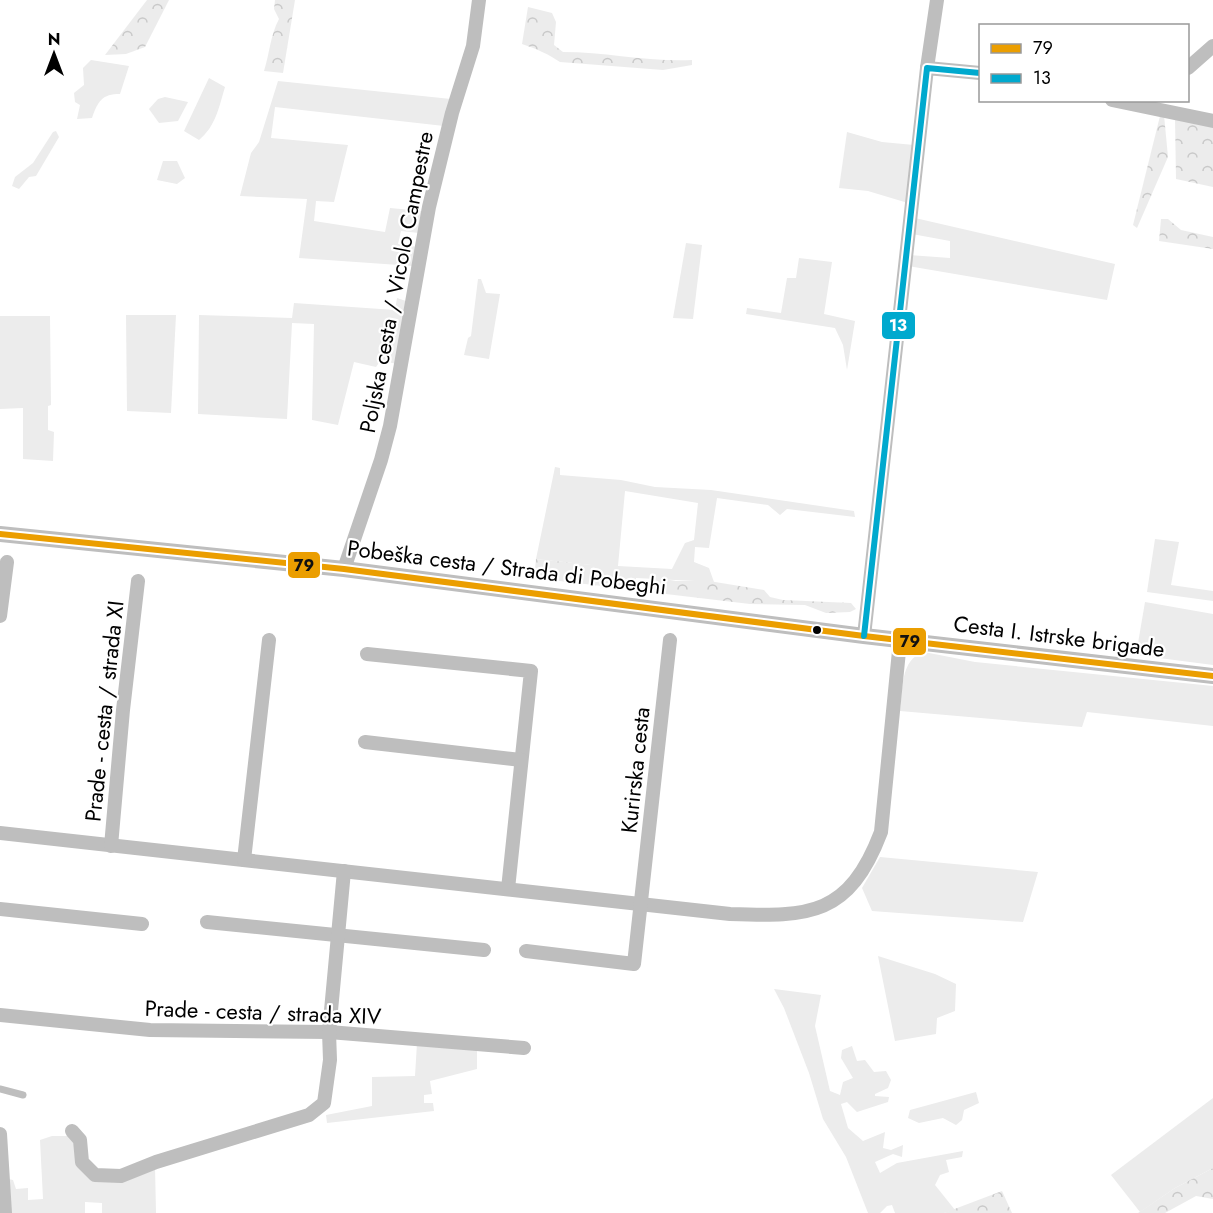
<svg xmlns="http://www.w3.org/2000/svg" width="1213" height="1213" font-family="Jost,sans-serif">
<defs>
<pattern id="forest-crowns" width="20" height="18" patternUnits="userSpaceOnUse" patternTransform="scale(1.5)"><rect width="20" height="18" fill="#ececec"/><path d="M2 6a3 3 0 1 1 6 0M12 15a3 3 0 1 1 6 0" fill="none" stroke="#c9c9c9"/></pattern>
</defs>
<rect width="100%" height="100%" fill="#fff"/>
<!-- grass -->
<g fill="#ececec" fill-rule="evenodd">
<path d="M91 60 129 66 120 94C102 94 98 101 92 118L77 119 80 105 75 102 74 93 84 85 83 68Z"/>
<path d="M209 78 225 87C219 107 216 126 199 140L184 131Z"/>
<path d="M278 81 451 99 444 126 275 107 271 138 348 145 334 202 316 201 314 221 385 232 390 208 422 211 419 233 401 231 398 244 418 247 413 266 299 258 307 199 240 196 251 153 259 142Z"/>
<path d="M165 97 188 102 178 121 159 123 149 109 158 99Z"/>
<path d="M56 131 59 137 36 176 29 177 19 189 12 186 15 177 33 163 53 132Z"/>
<path d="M847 132 882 142 914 145 908 203 868 191 839 188Z"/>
<path d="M163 161H177L185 178 177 184 157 180Z"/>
<path d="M915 218 1115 264 1107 300 908 266 909 255 950 258V241L912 234Z"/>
<path d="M686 243 702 245 693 319 673 318Z"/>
<path d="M799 258 832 262 824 314 855 321 847 370 843 345 835 328 746 314 747 308 781 313 787 278H796Z"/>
<path d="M478 279H481L486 293 500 294 489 359 464 355 468 338 471 336Z"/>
<path d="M397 298 406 301 396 364 381 360 376 367 354 362 338 425 312 420 314 324 292 323 287 419 198 414 199 315 292 318 294 303 395 310Z"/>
<path d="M126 315H176L171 413 127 411Z"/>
<path d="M0 316H50L51 405 48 406V430L54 432 53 461 23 459V408L0 409Z"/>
<path d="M555 467 560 468V475L621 480 655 487 711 490 854 511 855 517 787 509 780 515 768 505 717 498 709 548 695 547 694 562 709 568 714 582 636 578V585L599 579 597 570 591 565 536 559ZM625 491 698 503 694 540 685 543 672 569 618 566Z"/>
<path d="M1155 539 1179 542 1171 585 1213 591V601L1147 592Z"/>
<path d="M1145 602 1213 614V665L1136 655Z"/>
<path d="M924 652 975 662 1213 686V726L1087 712 1082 727 900 711C903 690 900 659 924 652Z"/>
<path d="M880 857 1038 872 1023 922 872 911 862 888Z"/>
<path d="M878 956 935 974 956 984 955 1011 937 1018 936 1034 895 1041Z"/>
<path d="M774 989 821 995 815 1026 830 1091 840 1095 843 1082 853 1078 841 1058 842 1050 852 1046 857 1061 865 1060 874 1072 886 1071 891 1080 888 1088 875 1094V1096L889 1097 888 1102 857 1112 847 1102 841 1104 848 1128 863 1141 885 1132 883 1148 891 1150 903 1145 902 1157 893 1154 875 1162 880 1173 897 1163 963 1151 962 1157 946 1160 949 1172 940 1175 935 1185 955 1210 944 1213H895L892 1205 887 1206 880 1213H868L846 1157 823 1119 809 1073 784 1008Z"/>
<path d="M417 1043 477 1048V1069L430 1081 432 1094 424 1095V1103H433L434 1111 327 1123 326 1115 372 1106V1077L415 1076Z"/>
<path d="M976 1092 979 1103 964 1110 962 1120 956 1125 943 1118 919 1123 908 1118 910 1110Z"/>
<path d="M1213 1098V1168L1175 1188 1140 1212 1111 1175Z"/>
<path d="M52 1136H79L85 1165C119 1179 122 1187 155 1166L156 1213H102V1203L85 1202V1213H9L8 1179 13 1180 16 1189 28 1188V1200L43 1199 40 1140Z"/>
</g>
<!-- forest -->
<g fill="url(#forest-crowns)">
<path d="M147 0H169L145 47 126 54 105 55Z"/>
<path d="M275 0H295L283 73 264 71C270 52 270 36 279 19L274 9Z"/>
<path d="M528 7 552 13 556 22 554 45 563 52C606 52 648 62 692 60V65L663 70 560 62C548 54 537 49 522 44Z"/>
<path d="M1161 112 1164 115 1168 157 1137 228 1133 225Z"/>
<path d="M1175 119 1213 123V187L1176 179Z"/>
<path d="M1161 219H1168L1181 230 1213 237V249L1159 241Z"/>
<path d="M536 559 592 565 597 570 599 579 636 585V590L534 578Z"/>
<path d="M653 577 676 581H709L764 590 770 597 783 600 851 603 856 609 850 612 826 613 805 605 750 604 649 592 648 584Z"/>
<path d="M1213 1168V1199L1196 1196 1165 1213H1138L1175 1188Z"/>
<path d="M1002 1191 1012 1213H944Z"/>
</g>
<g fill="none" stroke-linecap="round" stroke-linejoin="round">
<!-- service -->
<path stroke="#bebebe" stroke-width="7" d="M0 1089 23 1095"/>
<!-- minor -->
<g stroke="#bebebe" stroke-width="14">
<path d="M927 68 937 0"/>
<path d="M1188 68 1213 46"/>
<path d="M1112 100 1213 121"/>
<path d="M344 569 381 460 390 426 429 207 452 113 473 46 479 0"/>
<path d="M0 616 7 562"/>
<path d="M864 636 927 68 980 73"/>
<path d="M367 654 531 671 508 889"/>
<path d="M365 742 521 760"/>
<path d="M0 833 730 914C810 917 849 916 881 832L900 641"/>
<path d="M111 846 123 710 138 581"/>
<path d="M244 860 269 640"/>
<path d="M0 909 142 924"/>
<path d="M207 922 484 950"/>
<path d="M526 951 634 964 670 640"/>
<path d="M0 1015 150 1030 329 1032 524 1048"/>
<path d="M72 1131 80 1140 82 1162 95 1175 121 1176 156 1162 309 1115 324 1103 330 1060 329 1032 344 871"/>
<path d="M0 1134 5 1213"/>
</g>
<!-- tertiary -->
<path stroke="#bebebe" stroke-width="16" d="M0 534 344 569 864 636 1213 676"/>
<defs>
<path id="bus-1" d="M0 534 344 569 864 636 1213 676"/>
<path id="bus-2" d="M864 636 927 68 980 73"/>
</defs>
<!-- bus-1 casing -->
<use href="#bus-1" stroke="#fff" stroke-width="10"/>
<!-- bus-2 casing -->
<use href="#bus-2" stroke="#fff" stroke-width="10"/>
<!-- bus-1 -->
<use href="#bus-1" stroke="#eb9e00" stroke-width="6"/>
<!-- bus-2 -->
<use href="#bus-2" stroke="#00a9ce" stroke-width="6"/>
</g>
<!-- markers -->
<circle fill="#000" stroke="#fff" stroke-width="2" cx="817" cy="630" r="5"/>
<g text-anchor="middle" stroke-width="4.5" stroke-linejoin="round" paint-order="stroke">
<!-- street labels -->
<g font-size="22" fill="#000" stroke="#fff">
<text transform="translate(396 282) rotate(-79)" y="8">Poljska cesta / Vicolo Campestre</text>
<text transform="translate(507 567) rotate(7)" y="8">Pobeška cesta / Strada di Pobeghi</text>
<text transform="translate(1059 636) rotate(7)" y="8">Cesta I. Istrske brigade</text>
<text transform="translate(104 711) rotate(-84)" y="8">Prade - cesta / strada XI</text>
<text transform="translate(635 770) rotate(-84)" y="8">Kurirska cesta</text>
<text transform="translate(263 1012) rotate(2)" y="8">Prade - cesta / strada XIV</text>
</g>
</g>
<g stroke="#fff" stroke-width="2">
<rect x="881" y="311" width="35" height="29" rx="6" fill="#00a9ce"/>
<rect x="287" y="551" width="34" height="28" rx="6" fill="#eb9e00"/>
<rect x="892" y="627" width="35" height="29" rx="6" fill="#eb9e00"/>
</g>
<g font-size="16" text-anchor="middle" font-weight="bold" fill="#fff">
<text x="898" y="331">13</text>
</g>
<g font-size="16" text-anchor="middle" font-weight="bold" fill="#111">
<text x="304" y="571">79</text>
<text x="910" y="647">79</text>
</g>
<!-- legend -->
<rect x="979" y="24" width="210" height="78" fill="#ffffff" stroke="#999999" stroke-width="1.5"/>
<rect x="991" y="44" width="30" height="9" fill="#eb9e00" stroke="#999999" stroke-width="1.5"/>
<text x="1033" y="54" font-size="18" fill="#000000">79</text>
<rect x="991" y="74" width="30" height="9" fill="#00a9ce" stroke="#999999" stroke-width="1.5"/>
<text x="1033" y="84" font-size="18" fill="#000000">13</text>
<!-- north arrow -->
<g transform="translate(54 54)" stroke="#ffffff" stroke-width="4.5" paint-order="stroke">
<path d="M0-4.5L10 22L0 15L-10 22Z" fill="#000000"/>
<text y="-9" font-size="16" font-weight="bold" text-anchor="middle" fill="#000000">N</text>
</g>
</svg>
